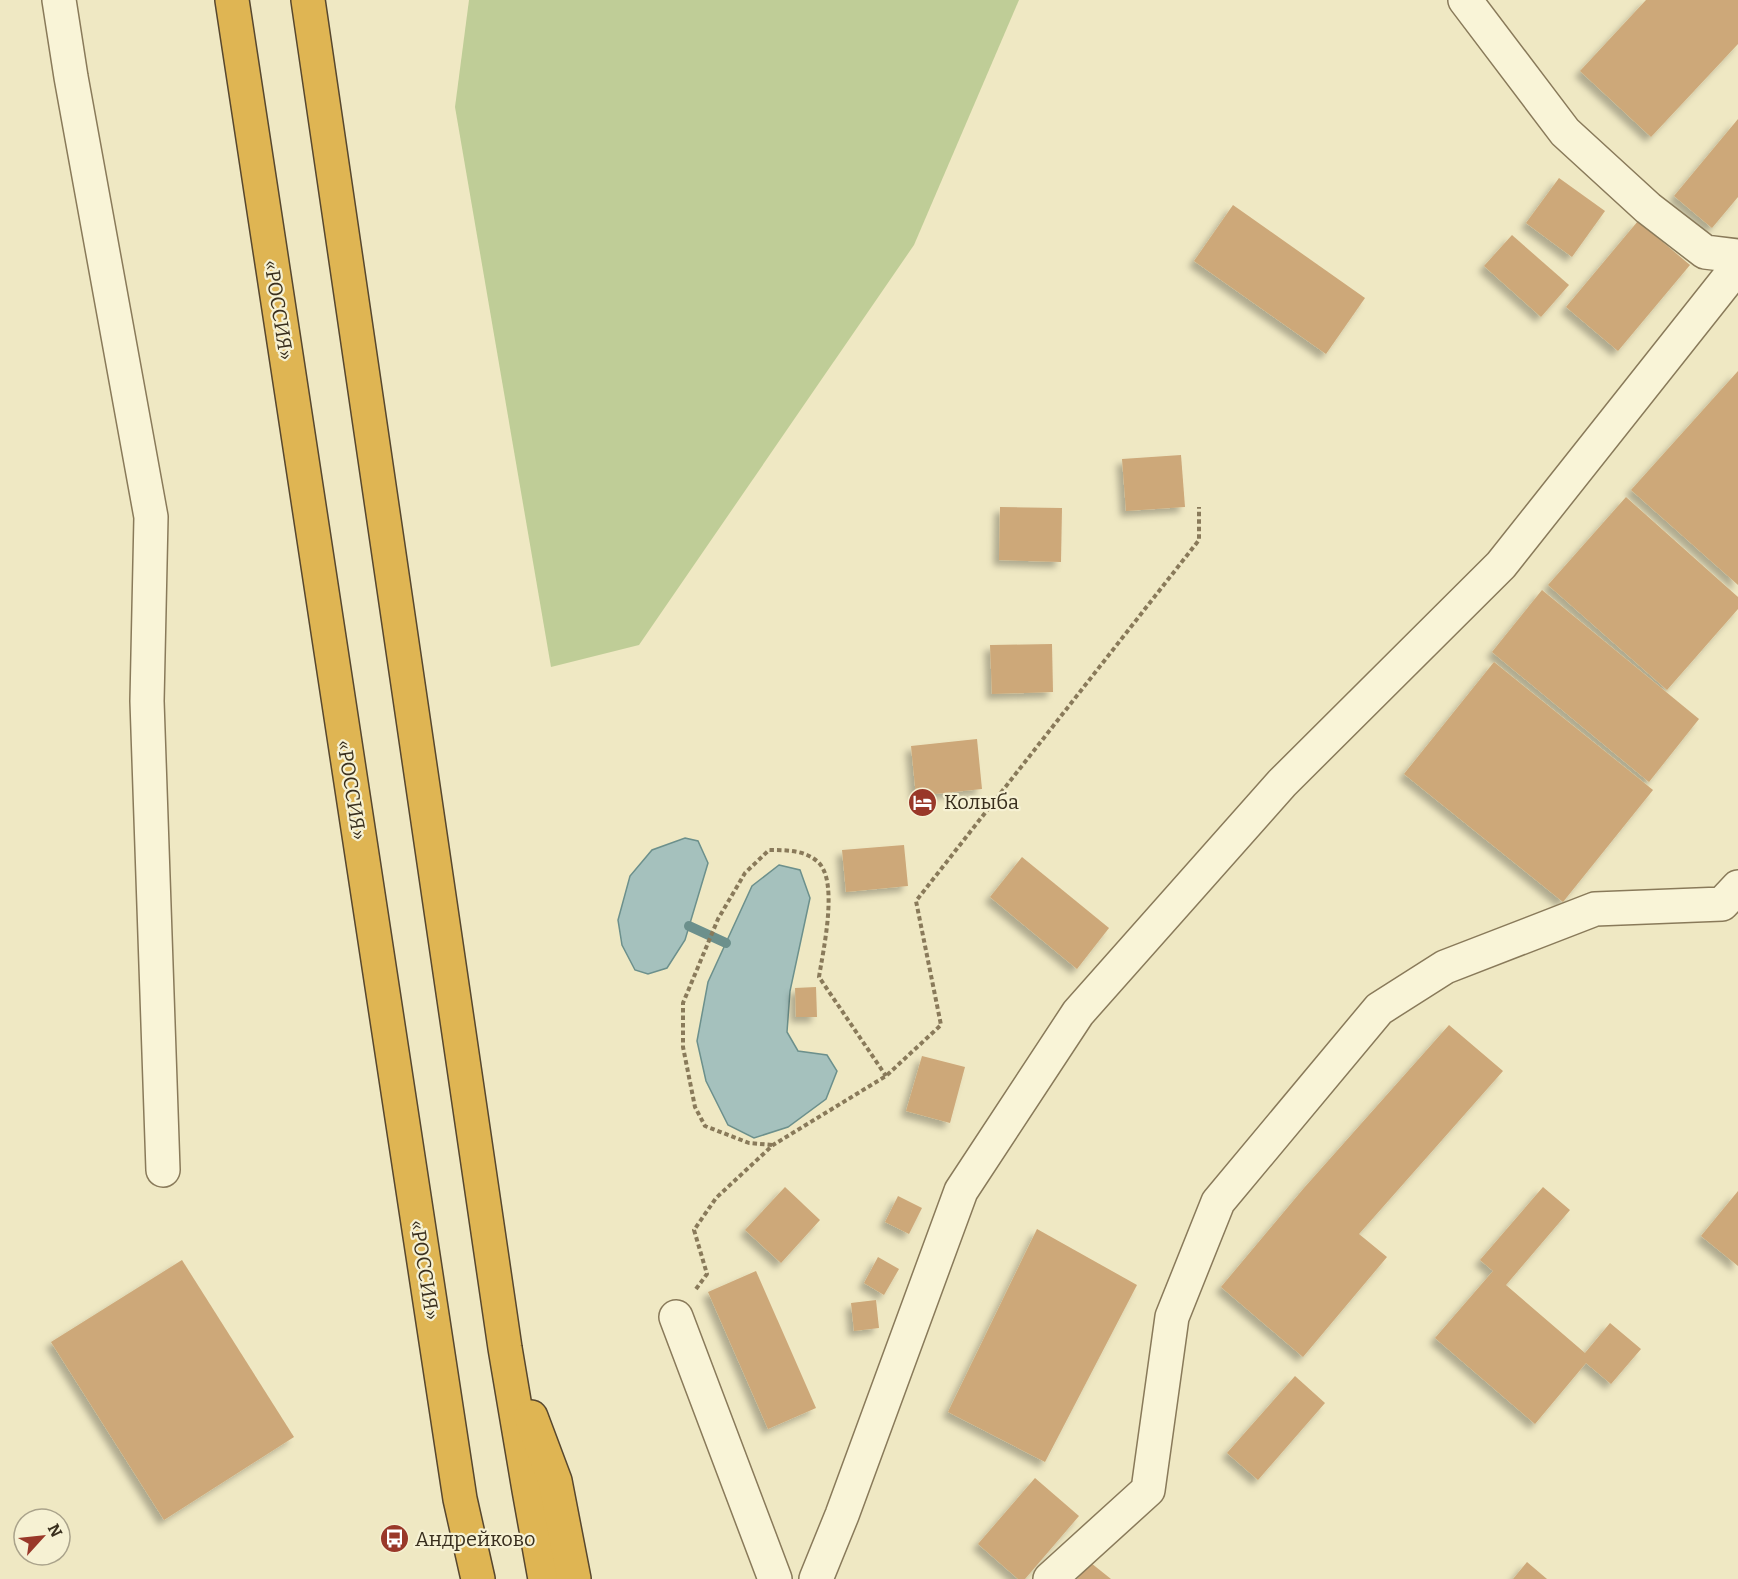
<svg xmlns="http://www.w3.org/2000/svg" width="1738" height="1579" font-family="Bitter,serif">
<defs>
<filter id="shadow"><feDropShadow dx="-5.5" dy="5.5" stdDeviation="3" flood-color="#0004"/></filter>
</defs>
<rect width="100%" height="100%" fill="#efe8c3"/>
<!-- green -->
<path fill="#bfcd97" d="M469 0H1019L914 245 639 645 551 667 455 107Z"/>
<!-- water -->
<g fill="#a5c1bd" stroke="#6c908c" stroke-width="1.5">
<path d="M685 838 698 841 708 863 685 940 667 968 648 974 635 970 622 945 618 920 630 876 652 850Z"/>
<path d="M779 865 800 870 810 898 790 991 787 1032 798 1051 827 1055 837 1071 826 1099 788 1127 754 1138 728 1125 706 1081 697 1041 708 982 752 886Z"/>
</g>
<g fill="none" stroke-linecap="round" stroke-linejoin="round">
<!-- stream -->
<path stroke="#6c908c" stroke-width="10" d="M689 926 726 943"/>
</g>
<!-- building -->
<g fill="#cda879" filter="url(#shadow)">
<path d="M1646 0H1738V44L1651 137 1580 71Z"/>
<path d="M1738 119V197L1712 228 1674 196Z"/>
<path d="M1559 178 1605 211 1572 257 1526 223Z"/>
<path d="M1233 205 1365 298 1326 354 1194 261Z"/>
<path d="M1638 221 1690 265 1618 351 1566 307Z"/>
<path d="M1512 235 1569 285 1541 317 1484 266Z"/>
<path d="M1738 371V585L1631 490Z"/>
<path d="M1181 455 1185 507 1126 511 1122 459Z"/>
<path d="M1626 497 1738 597V609L1667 690 1548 585Z"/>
<path d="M1000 507 1062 508 1061 562 999 560Z"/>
<path d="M1542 590 1699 719 1649 782 1492 652Z"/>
<path d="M1052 644 1053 692 992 694 990 645Z"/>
<path d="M1494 662 1653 790 1563 902 1404 774Z"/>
<path d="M977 739 982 789 916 796 911 746Z"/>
<path d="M904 845 908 886 846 892 842 850Z"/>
<path d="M1022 857 1109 928 1077 969 990 897Z"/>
<path d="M816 987 817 1017H796L795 988Z"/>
<path d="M1449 1025 1503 1071 1359 1234 1387 1257 1303 1357 1221 1287 1304 1188Z"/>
<path d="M922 1056 965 1067 950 1123 906 1111Z"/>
<path d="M785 1187 820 1220 781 1263 745 1230Z"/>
<path d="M1543 1187 1570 1210 1506 1285 1585 1353 1610 1323 1641 1349 1611 1384 1586 1363 1535 1424 1435 1338 1493 1271 1480 1260Z"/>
<path d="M1738 1191V1266L1701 1236Z"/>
<path d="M898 1196 922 1208 909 1234 885 1222Z"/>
<path d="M1037 1229 1137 1285 1045 1462 948 1412Z"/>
<path d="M878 1257 899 1269 884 1295 864 1283Z"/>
<path d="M182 1260 294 1437 164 1520 51 1342Z"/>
<path d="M756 1271 816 1408 768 1429 708 1292Z"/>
<path d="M876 1300 879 1328 854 1331 851 1303Z"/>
<path d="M1295 1376 1325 1403 1258 1480 1227 1453Z"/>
<path d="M1035 1478 1079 1516 1025 1579H1018L978 1544Z"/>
<path d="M1527 1562 1547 1579H1513Z"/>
<path d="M1091 1563 1111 1579H1077Z"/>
</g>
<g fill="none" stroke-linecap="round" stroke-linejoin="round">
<defs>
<g id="minor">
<path d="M59 0 71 77 151 517 147 701 163 1170"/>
<path d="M1465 0 1565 132 1648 208 1705 252 1738 256"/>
<path d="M676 1317 775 1579"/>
<path d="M816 1579 842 1515 961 1191 1078 1013 1282 783 1501 565 1738 266"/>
<path d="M1050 1579 1148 1490 1172 1317 1218 1202 1379 1009 1445 967 1595 909 1722 904 1738 887"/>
</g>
<g id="highway">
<path d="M232 0 460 1499 478 1579"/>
<path d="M308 0 505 1348 529 1490 545 1579"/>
<path d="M531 1417 555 1481 574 1579"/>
</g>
</defs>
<!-- minor casing -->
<use href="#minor" stroke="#897a5a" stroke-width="36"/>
<!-- highway casing -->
<use href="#highway" stroke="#57472e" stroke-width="36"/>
<!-- path -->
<g stroke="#897a5a" stroke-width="4" stroke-dasharray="4.5 3" stroke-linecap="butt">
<path d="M772 1145 749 1143 705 1126 695 1107 683 1047V1003L718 919 745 873 769 850C786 850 805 850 818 862 839 881 823 951 819 977L886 1076"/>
<path d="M696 1289 707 1274 694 1230 716 1198 773 1145 886 1076 941 1025 916 901 1199 540V507"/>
</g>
<!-- minor -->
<use href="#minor" stroke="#f9f4d7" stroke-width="33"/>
<!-- highway -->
<use href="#highway" stroke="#dfb553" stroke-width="33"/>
</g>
<!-- icons -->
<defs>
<symbol id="hotel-disc" viewBox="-11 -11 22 22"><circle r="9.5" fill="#993829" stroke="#f6f1d3"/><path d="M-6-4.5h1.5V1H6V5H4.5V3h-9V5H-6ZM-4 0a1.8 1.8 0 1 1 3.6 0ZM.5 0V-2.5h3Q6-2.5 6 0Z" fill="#fff"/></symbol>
<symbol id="bus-disc" viewBox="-11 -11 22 22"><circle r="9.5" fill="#993829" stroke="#f6f1d3"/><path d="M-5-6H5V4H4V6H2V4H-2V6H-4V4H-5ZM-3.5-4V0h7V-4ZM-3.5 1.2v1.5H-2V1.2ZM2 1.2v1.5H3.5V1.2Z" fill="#fff"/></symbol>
</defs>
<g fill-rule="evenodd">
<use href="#hotel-disc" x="906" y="786" width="33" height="33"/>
<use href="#bus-disc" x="378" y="1522" width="33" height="33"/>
</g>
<g text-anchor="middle" stroke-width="4.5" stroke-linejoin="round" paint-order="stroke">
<!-- street labels -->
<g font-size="20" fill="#392f1e" stroke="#f6f1d3">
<text transform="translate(279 310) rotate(81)" y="7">«РОССИЯ»</text>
<text transform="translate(352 790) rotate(81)" y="7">«РОССИЯ»</text>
<text transform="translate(425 1270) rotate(81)" y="7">«РОССИЯ»</text>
</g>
<!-- poi labels -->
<g font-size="20" fill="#392f1e" stroke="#f6f1d3" text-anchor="start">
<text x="944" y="809">Колыба</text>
<text x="415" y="1546">Андрейково</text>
</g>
</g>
<!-- north arrow -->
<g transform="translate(42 1537) rotate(63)"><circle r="28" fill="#f6f1d3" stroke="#aaa38b" stroke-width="1.5"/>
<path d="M0-4.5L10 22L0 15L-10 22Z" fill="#993829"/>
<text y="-9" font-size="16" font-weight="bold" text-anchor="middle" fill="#392f1e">N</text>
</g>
</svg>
